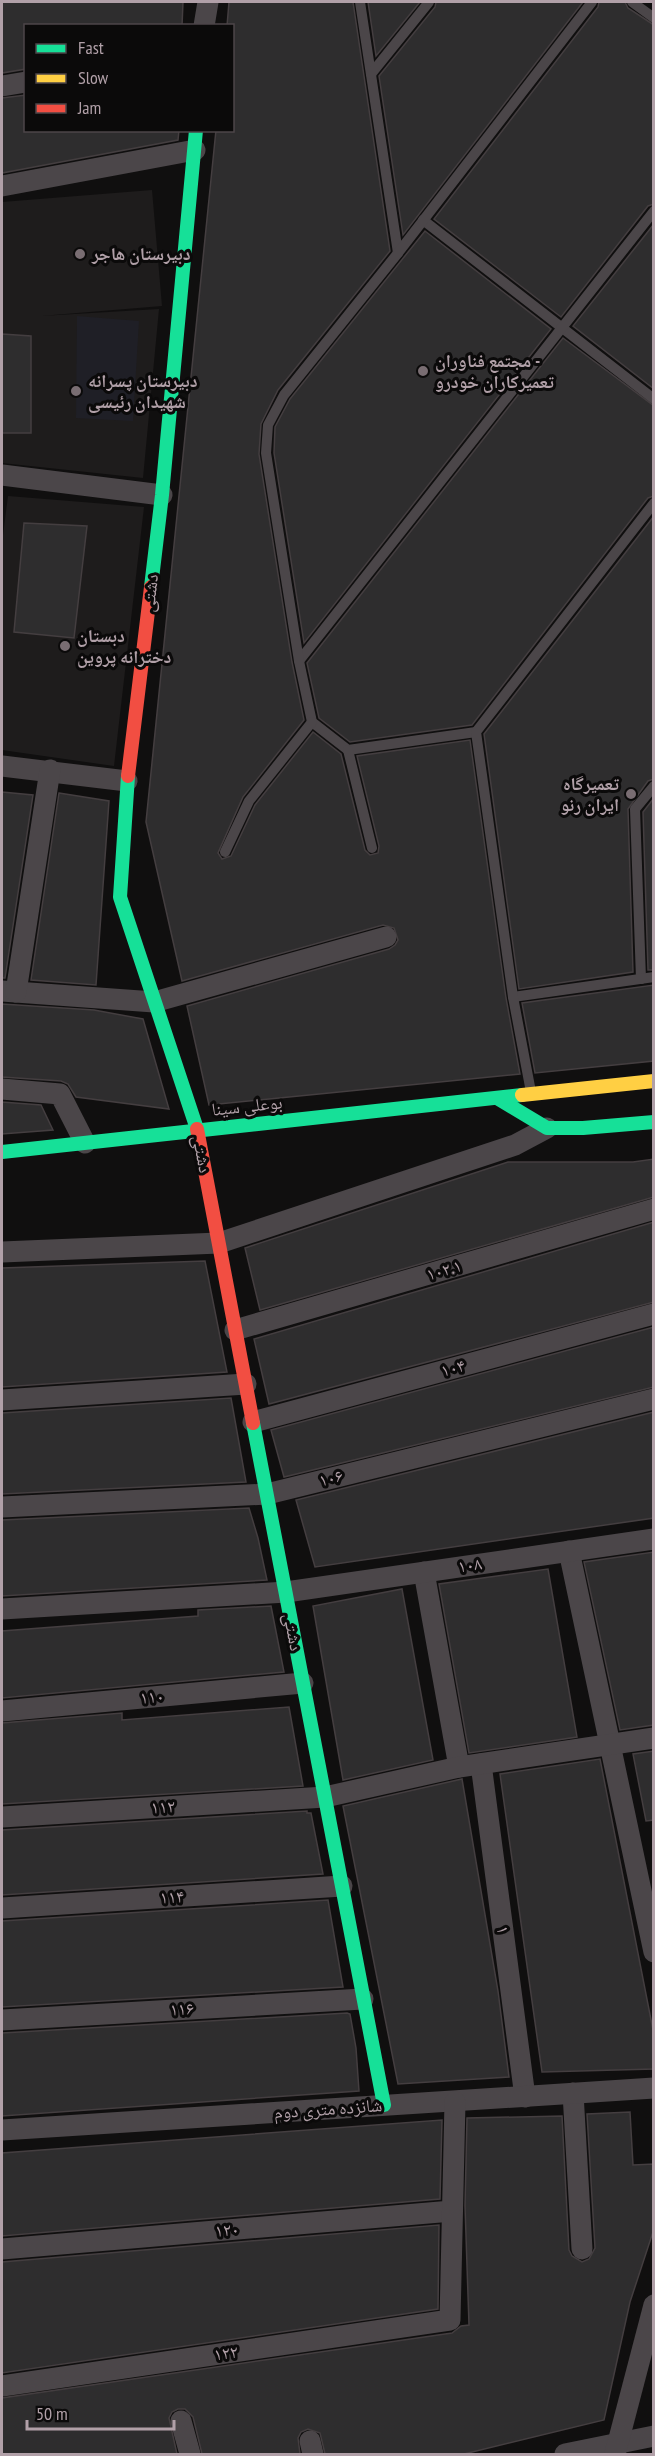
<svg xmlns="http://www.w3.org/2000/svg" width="655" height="2456" font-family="'PT Sans Narrow','Noto Naskh Arabic',sans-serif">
<rect width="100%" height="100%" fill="#100f0f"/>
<!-- built -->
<g fill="#1e1c1c">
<path d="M152 190 162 306 41 316 159 309 143 478 2 463V202Z"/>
<path d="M8 496 144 507 114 766 2 750V543Z"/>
</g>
<!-- green -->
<path fill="#1f1f26" d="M77 316 139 321 133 421 76 418Z"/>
<!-- building -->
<g fill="#2e2d2e" stroke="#443e40" stroke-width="1.5">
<path d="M2 2H183L182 26H26V69L2 73Z"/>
<path d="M229 2H353L390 251 278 390 261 424 259 454 292 662 304 720 243 797 218 853 222 859 231 856 255 805 313 732 341 754 365 850 370 855 378 853 379 846 357 756 470 740 506 998 520 1074 209 1105 187 1006 389 949 395 945 398 940 394 928 383 925 182 981 146 822 216 130H232V26H227Z"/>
<path d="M368 2H420L376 56Z"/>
<path d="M436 2H583L403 235 379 76 435 7Z"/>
<path d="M599 2H625L628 8 654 25V204L648 206 561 317 434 219 598 7Z"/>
<path d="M26 95V130H179L178 140 2 173V98Z"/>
<path d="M654 224V389L573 326Z"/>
<path d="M425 231 551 329 304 643 274 453 275 427 290 399Z"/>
<path d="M2 334 31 336V433H2Z"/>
<path d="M563 338 654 406V496L648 498 472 725 350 742 319 718 307 663Z"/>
<path d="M654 516V779L648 781 628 809 633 972 519 989 484 734Z"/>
<path d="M24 523 87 526 74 638 14 632Z"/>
<path d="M2 792 33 795 5 978H2Z"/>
<path d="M59 793 109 801 96 985 31 980Z"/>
<path d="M654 798V970H648L643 812Z"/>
<path d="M654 985V1061L535 1073 522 1003Z"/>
<path d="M2 1004 94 1010 143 1019 169 1109 76 1097 68 1084 61 1081 2 1077Z"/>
<path d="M2 1102 41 1105 53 1130 2 1134Z"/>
<path d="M654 1159V1197L260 1310 245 1248 508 1162H633Z"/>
<path d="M654 1222V1302L269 1404 254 1339Z"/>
<path d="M205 1261 227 1372 2 1387V1268Z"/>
<path d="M654 1327V1387L284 1477 271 1430Z"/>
<path d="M231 1398 246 1482 2 1494V1413Z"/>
<path d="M654 1412V1518L315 1567 296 1500Z"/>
<path d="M249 1508 258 1538 267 1580 2 1596V1520Z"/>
<path d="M654 1552V1725L620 1730 584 1562Z"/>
<path d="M548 1569 577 1737 469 1753 439 1584Z"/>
<path d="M402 1589 433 1760 343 1780 313 1606Z"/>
<path d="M271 1606 284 1672 2 1698V1631L198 1616V1610Z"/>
<path d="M289 1707 303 1786 2 1804V1723L122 1713V1720Z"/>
<path d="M654 1751V1820L646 1821 633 1754Z"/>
<path d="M600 1759 654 2035V2069L542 2072 500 1774Z"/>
<path d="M462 1779 498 1991 509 2077 398 2084 343 1806Z"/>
<path d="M307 1811V1813H311L323 1874 2 1895V1830Z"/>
<path d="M328 1900 343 1987 2 2007V1921Z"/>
<path d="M347 2013 350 2014 356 2048 359 2091 2 2116V2033Z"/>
<path d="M630 2112 633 2165 654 2164V2229L630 2302 604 2420 464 2454H325L320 2433 308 2429 301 2432 298 2438 300 2454H202L193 2417 185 2409H178L172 2412 169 2418 177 2454H2V2398L452 2333 461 2326 469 2325 465 2206 467 2118 562 2116 569 2250 572 2256 582 2262 589 2259 595 2248 587 2114Z"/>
<path d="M442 2120 440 2199 2 2236V2153Z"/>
<path d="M439 2225 438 2309 2 2373V2262Z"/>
</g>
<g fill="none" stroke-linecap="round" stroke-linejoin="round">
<!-- lane -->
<g stroke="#4b4649" stroke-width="10">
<path d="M360 2 398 253"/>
<path d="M632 2 654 18"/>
<path d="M371 74 429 2"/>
<path d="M423 220 654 399"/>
<path d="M299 661 654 211"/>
<path d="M476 732 348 750 312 722 299 661 266 453 268 425 284 395 398 253 592 2"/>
<path d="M348 750 372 848"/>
<path d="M225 852 249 801 312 722"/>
<path d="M641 979 635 809 654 786"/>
<path d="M513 997 654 977"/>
<path d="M531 1092 513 997 476 732 654 503"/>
</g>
<!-- street -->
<g stroke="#4b4649" stroke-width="21">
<path d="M204 26 208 2"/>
<path d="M2 86 26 82"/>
<path d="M2 186 195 150"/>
<path d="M2 475 162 495"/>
<path d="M2 766 127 781"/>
<path d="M2 991 154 1002 386 937"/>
<path d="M16 992 50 770"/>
<path d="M2 1089 60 1094 85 1143"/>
<path d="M2 1252 219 1243 515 1145 547 1128"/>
<path d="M235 1330 654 1209"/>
<path d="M2 1400 246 1384"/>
<path d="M253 1422 654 1314"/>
<path d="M2 1507 267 1494 654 1399"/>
<path d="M569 1551 654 1952"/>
<path d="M424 1572 459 1767"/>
<path d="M2 1609 286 1592 654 1539"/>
<path d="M2 1711 303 1683"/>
<path d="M481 1764 525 2097"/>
<path d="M2 1817 325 1797 459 1767 654 1738"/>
<path d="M2 1908 342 1886"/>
<path d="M2 2020 363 1999"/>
<path d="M573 2093 582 2249"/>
<path d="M2 2130 654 2088"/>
<path d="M2 2249 452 2211"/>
<path d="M2 2386 450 2320 455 2102"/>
<path d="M181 2421 190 2454"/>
<path d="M310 2441 313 2454"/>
<path d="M565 2454 654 2436"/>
<path d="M615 2454 654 2305"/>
</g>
<!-- fast -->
<g stroke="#16e098" stroke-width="14">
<path d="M151 587 162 495 196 130"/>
<path d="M128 776 120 897 197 1129"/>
<path d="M497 1098 547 1128H583L654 1122"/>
<path d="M2 1152 522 1095"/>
<path d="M253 1423 384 2105"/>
</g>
<!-- slow -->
<path stroke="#ffcf43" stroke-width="14" d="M522 1095 654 1081"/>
<!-- jam -->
<g stroke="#f24e42" stroke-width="14">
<path d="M128 776 151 587"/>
<path d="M197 1129 253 1423"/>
</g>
</g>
<!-- markers -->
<g fill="#796d72" stroke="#0b0a0a" stroke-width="2">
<circle cx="80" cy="254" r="6"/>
<circle cx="423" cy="371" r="6"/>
<circle cx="76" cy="391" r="6"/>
<circle cx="65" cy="646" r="6"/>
<circle cx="631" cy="794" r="6"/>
</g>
<g text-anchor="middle" stroke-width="6" stroke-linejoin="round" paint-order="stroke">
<!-- poi labels -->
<g font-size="18" font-weight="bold" fill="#b1a0a8" stroke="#0b0a0a" text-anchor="start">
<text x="92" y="260">دبیرستان هاجر</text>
<text x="435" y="367">مجتمع فناوران -<tspan x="435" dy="21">تعمیرکاران خودرو</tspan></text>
<text x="88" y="387">دبیرستان پسرانه<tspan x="88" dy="21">شهیدان رئیسی</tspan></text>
<text x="77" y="642">دبستان<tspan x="77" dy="21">دخترانه پروین</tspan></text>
<text x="619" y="790" text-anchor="end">تعمیرگاه<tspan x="619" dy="21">ایران رنو</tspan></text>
</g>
<!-- street labels -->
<g font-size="18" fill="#b1a0a8" stroke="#0b0a0a">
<text transform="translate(150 593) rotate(-83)" y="6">دشتی</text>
<text transform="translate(247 1106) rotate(-6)" y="6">بوعلی سینا</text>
<text transform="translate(202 1154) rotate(79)" y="6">دشتی</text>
<text transform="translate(444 1270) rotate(-16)" y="6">۱۰۲.۱</text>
<text transform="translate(453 1368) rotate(-15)" y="6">۱۰۴</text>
<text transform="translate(331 1478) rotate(-14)" y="6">۱۰۶</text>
<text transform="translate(470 1565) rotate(-8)" y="6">۱۰۸</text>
<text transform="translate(293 1632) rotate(79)" y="6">دشتی</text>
<text transform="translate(152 1697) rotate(-5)" y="6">۱۱۰</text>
<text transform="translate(163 1807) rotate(-4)" y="6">۱۱۲</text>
<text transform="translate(172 1897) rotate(-4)" y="6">۱۱۴</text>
<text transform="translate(503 1930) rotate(82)" y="6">۱</text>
<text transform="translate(182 2009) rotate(-3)" y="6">۱۱۶</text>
<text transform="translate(328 2109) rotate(-4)" y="6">شانزده متری دوم</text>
<text transform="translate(227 2230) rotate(-5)" y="6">۱۲۰</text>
<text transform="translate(226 2353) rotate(-8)" y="6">۱۲۲</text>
</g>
</g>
<!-- border -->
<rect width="655" height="2456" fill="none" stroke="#b1a0a8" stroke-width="6"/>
<!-- legend -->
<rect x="24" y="24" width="210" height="108" fill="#0b0a0a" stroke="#4d4649" stroke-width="1.5"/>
<rect x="36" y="44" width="30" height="9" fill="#16e098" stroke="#4d4649" stroke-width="1.5"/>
<text x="78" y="54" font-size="18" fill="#b1a0a8">Fast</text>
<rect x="36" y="74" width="30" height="9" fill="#ffcf43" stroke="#4d4649" stroke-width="1.5"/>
<text x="78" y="84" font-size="18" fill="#b1a0a8">Slow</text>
<rect x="36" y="104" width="30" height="9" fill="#f24e42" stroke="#4d4649" stroke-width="1.5"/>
<text x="78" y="114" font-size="18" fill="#b1a0a8">Jam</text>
<!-- scale -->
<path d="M27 2420v9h147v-9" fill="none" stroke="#b1a0a8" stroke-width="3"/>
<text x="36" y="2420" font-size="18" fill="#b1a0a8" stroke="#0b0a0a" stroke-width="4.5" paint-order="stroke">50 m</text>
</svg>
